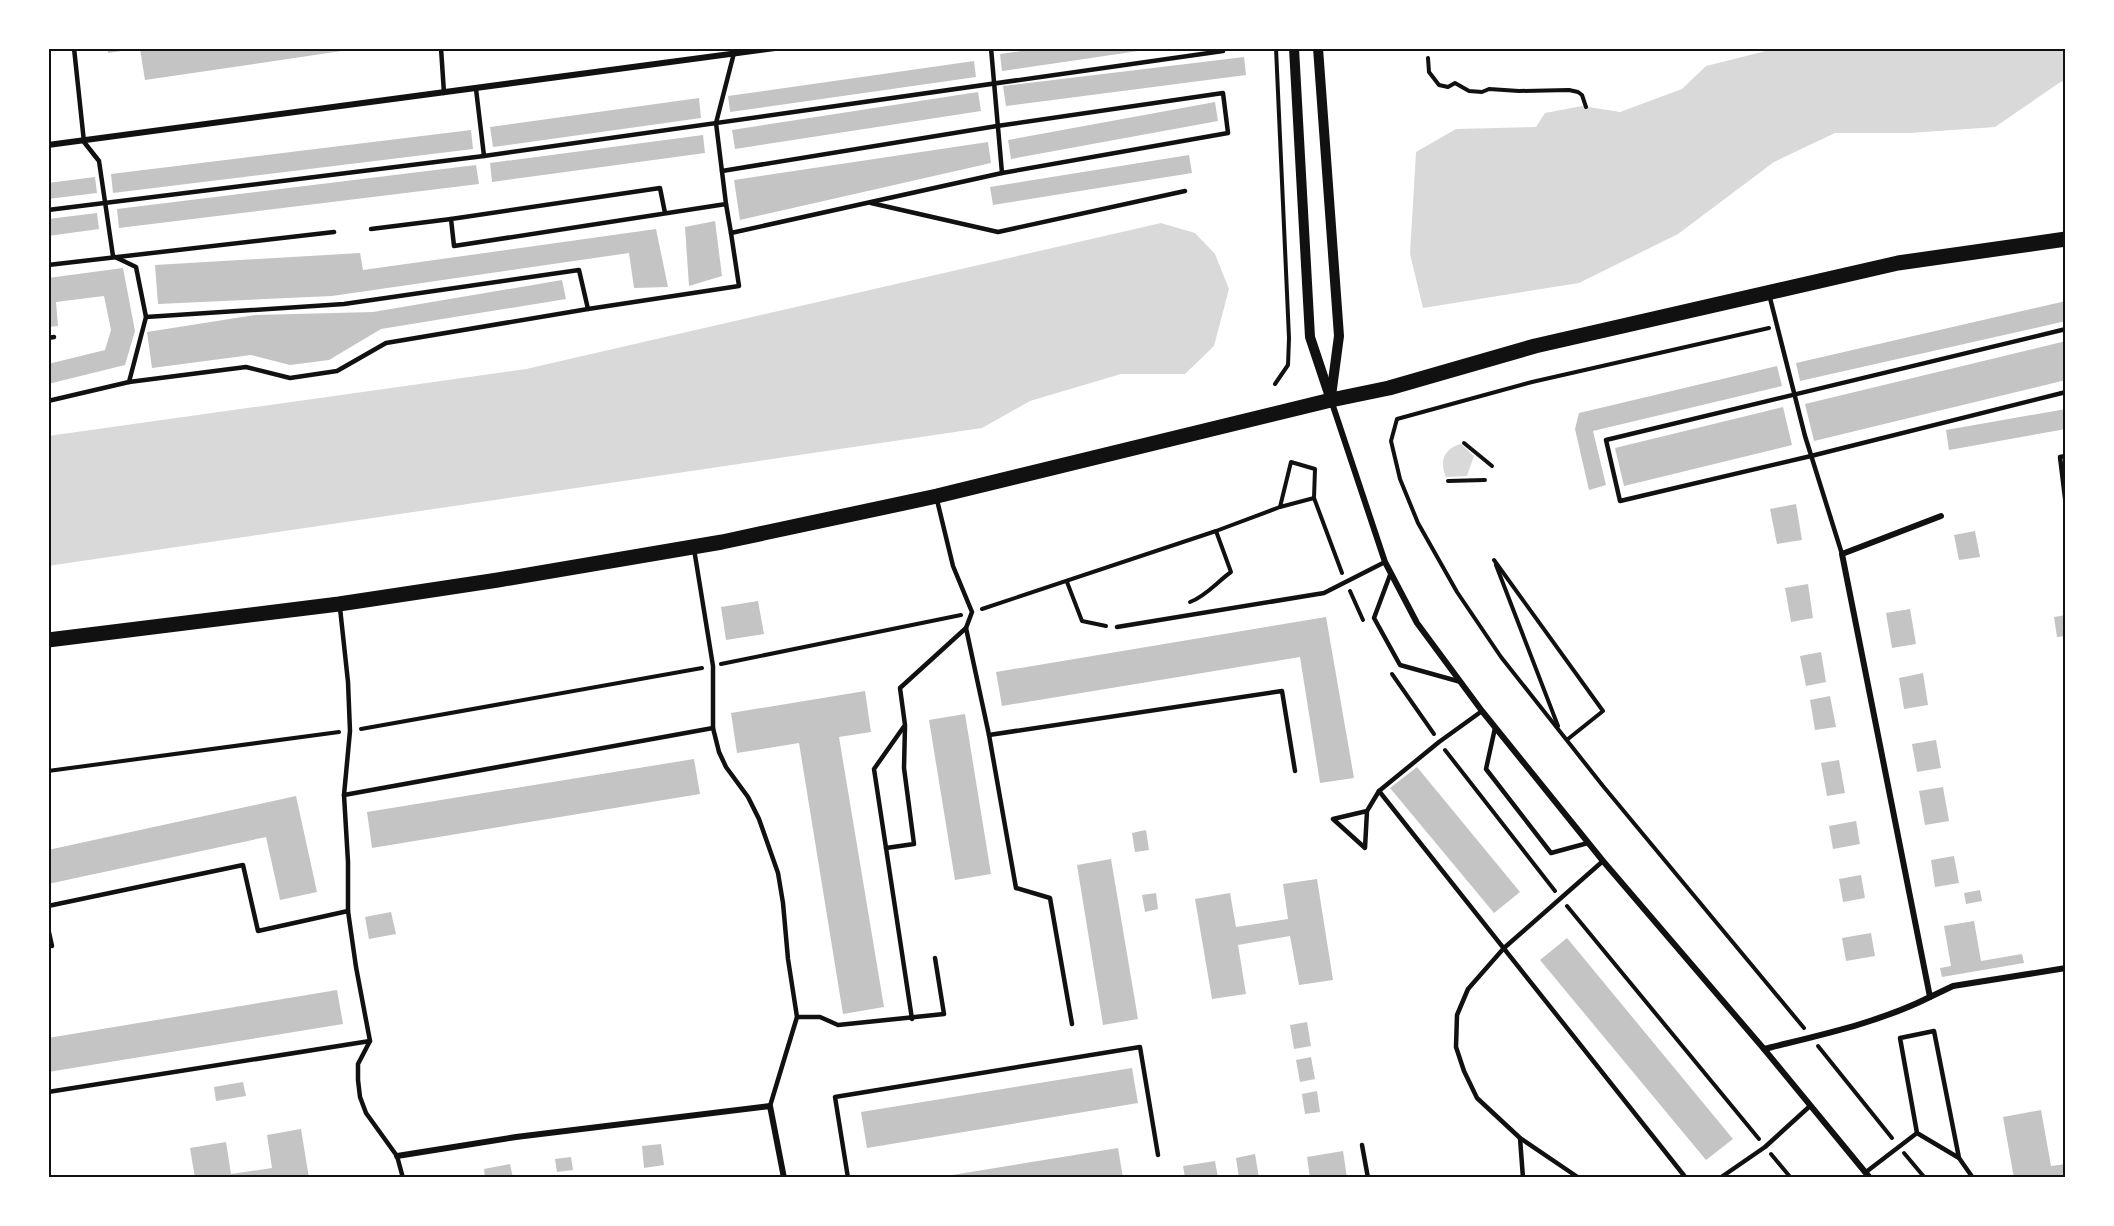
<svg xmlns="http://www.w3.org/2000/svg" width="2114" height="1226" font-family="Commissioner,sans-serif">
<rect width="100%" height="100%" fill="#fff"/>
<!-- water -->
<g fill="#d9d9d9">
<path d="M1778 48H2066V80L2059 83 1995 127 1910 133H1835L1774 162 1678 234 1579 283 1423 308 1410 254 1416 152 1456 129 1536 127 1545 113 1582 106 1620 112 1682 89 1706 66Z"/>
<path d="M1161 223 1195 233 1215 254 1229 289 1214 346 1185 374H1121L1030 401 982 428 48 566V436L526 369Z"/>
<path d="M1461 444 1474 456 1467 476 1446 477C1439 462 1444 448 1461 444Z"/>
</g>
<!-- building -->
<g fill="#c4c4c4">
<path d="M107 48H134V49L108 53Z"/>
<path d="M362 48 145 80 140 49 145 48Z"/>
<path d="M1045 48H1152V49L1002 71 1000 54Z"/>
<path d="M1244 57 1246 75 1006 106 1003 86Z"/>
<path d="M974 61 976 77 730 112 728 96Z"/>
<path d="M978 92 981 111 735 149 732 130Z"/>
<path d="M699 98 701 118 493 147 490 127Z"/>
<path d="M1215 102 1218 121 1011 159 1008 140Z"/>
<path d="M471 130 473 149 113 193 111 174Z"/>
<path d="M703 135 705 153 492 182 490 163Z"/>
<path d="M988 142 991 163 740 220 734 180Z"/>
<path d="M1189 155 1192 173 993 205 990 187Z"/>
<path d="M476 165 479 184 119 228 117 209Z"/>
<path d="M95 177 97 193 48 199V183Z"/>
<path d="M97 213 99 229 48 236V219Z"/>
<path d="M715 221 722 276 689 286 685 227Z"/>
<path d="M656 229 668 287 634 288 629 253 332 296 158 304 155 265 360 253 363 270Z"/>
<path d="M123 268 135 331 125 365 48 384V364L105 350 111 330 104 296 56 302 58 326 48 327V278Z"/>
<path d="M562 280 566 299 381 329 329 360 290 365 251 355 152 368 147 332 255 315 373 312Z"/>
<path d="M2066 301V321L1800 381 1796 363Z"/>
<path d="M2066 341V380L1814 441 1805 404Z"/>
<path d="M1777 366 1782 386 1593 431 1606 485 1589 490 1575 429 1579 413Z"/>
<path d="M1783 407 1792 445 1624 486 1615 448Z"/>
<path d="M2066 409V429L1949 450 1946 430Z"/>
<path d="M1796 504 1802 540 1777 544 1770 509Z"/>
<path d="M1975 531 1980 557 1959 560 1954 535Z"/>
<path d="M1808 584 1813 618 1791 622 1785 588Z"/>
<path d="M758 601 764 634 726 640 721 607Z"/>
<path d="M1910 609 1916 644 1892 648 1886 613Z"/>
<path d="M2066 615V636L2057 637 2054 617Z"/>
<path d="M1326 617 1354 778 1320 783 1300 657 1002 706 996 672Z"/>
<path d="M1821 652 1826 682 1806 686 1800 656Z"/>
<path d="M1923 673 1928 705 1904 709 1899 678Z"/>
<path d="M865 691 871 732 839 737 884 1007 843 1014 799 743 737 753 731 713Z"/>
<path d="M1830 696 1836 727 1815 730 1810 700Z"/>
<path d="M965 714 991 874 955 880 929 720Z"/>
<path d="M1936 740 1941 768 1917 772 1912 744Z"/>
<path d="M694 759 700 794 372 848 367 812Z"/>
<path d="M1839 760 1845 793 1827 796 1821 763Z"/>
<path d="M1417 767 1520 892 1494 913 1390 788Z"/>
<path d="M1943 787 1949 821 1925 825 1919 791Z"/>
<path d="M296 796 317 892 280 900 266 837 48 884V850Z"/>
<path d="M1856 821 1860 844 1833 849 1829 826Z"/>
<path d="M1146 830 1149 850 1135 852 1132 833Z"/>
<path d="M1954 856 1959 883 1935 887 1931 860Z"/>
<path d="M1111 859 1138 1019 1103 1025 1077 865Z"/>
<path d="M1861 875 1865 898 1843 902 1839 879Z"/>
<path d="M1317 879 1333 980 1299 985 1290 936 1238 945 1246 994 1212 999 1195 899 1230 893 1236 927 1288 919 1283 884Z"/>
<path d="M1980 890 1982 901 1966 904 1964 893Z"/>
<path d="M1156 893 1158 909 1145 912 1142 895Z"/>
<path d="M391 912 396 934 369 939 365 917Z"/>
<path d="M1974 921 1981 961 2022 954 2024 963 1942 977 1940 968 1951 966 1944 926Z"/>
<path d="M1871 933 1875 956 1846 961 1842 938Z"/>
<path d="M1567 938 1733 1139 1706 1160 1540 960Z"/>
<path d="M337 990 343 1024 48 1072V1038Z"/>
<path d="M1307 1022 1311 1046 1294 1049 1290 1025Z"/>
<path d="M1311 1057 1315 1079 1300 1082 1296 1060Z"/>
<path d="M1132 1068 1138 1103 867 1148 861 1112Z"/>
<path d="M243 1082 246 1096 216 1101 214 1087Z"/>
<path d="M1317 1091 1320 1112 1305 1114 1302 1094Z"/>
<path d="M2041 1110 2051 1166 2066 1164V1178H2014L2003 1117Z"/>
<path d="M301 1129 309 1178H195L190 1148 226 1142 231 1174 272 1168 267 1135Z"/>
<path d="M661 1144 664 1165 644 1168 642 1146Z"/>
<path d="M1118 1148 1123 1178H940V1177Z"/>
<path d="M1343 1151 1347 1178H1310L1307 1157Z"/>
<path d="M1255 1154 1259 1178H1239L1236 1158Z"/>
<path d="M571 1157 573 1170 557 1172 555 1159Z"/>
<path d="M1215 1161 1218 1178H1185L1183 1166Z"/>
<path d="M510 1164 513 1178H485L484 1169Z"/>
</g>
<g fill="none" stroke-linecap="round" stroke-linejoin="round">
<!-- path -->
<g stroke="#111" stroke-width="4">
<path d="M1428 58 1429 72 1439 85 1448 87 1455 83 1469 91 1482 92 1489 89 1519 91 1569 90 1578 92 1582 95 1586 107"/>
<path d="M1769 328 1532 382 1397 419 1391 441 1400 479 1418 523 1457 592 1501 657 1603 786 1804 1028"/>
<path d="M1275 384 1288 365 1289 338 1276 48"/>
<path d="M1464 443 1492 466"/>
<path d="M1448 481 1485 480"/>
<path d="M1280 507 1314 498"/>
<path d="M1494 560 1603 711 1568 739"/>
<path d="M1496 565 1558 726"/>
<path d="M1067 582 1082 621 1106 626"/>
<path d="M1350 591 1363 620"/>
<path d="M1190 602C1206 596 1217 582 1231 572L1216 531"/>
<path d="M982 609 1216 531 1280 507 1291 462 1315 469 1314 498 1342 573"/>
<path d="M721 664 961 615"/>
<path d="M1392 674 1434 734"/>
<path d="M361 729 702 668"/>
<path d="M1445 750 1555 891"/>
<path d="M48 771 339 732"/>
<path d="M1567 906 1759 1139"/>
<path d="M1818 1046 1892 1138"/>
<path d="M1904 1153 1925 1178"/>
<path d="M1771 1154 1791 1178"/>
</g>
<!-- service -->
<g stroke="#111" stroke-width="4.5">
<path d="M74 48 84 142 99 161 113 256 136 267 146 317 344 304 579 270 588 309 739 286 731 233"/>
<path d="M441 48 444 93"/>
<path d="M476 89 484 156"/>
<path d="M722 171 997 126 1223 93 1228 133 1002 173"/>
<path d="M871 203 998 232 1185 191"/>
<path d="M726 204 731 233 1002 173 991 48"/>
<path d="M48 210 484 156 1223 51"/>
<path d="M665 213 660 188 451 219 454 246 726 204 716 123 734 53 733 48"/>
<path d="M371 229 451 219"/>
<path d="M48 265 334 232"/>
<path d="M1769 294 1805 436 1842 554"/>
<path d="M146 317 129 382 246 367 290 378 337 371 386 343 588 309"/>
<path d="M2066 329 1606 440 1620 501 1811 456 2066 392"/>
<path d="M48 338 54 337"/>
<path d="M48 401 129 382"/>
<path d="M2066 456 2060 457 2066 506"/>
<path d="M937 500 953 566 972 612 966 628 989 735 1282 691 1295 771"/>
<path d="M694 549 713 666V728L719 752 726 767 748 797 759 819 778 873 783 903 788 959 797 1017 770 1106"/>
<path d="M1390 575 1374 618 1400 665 1461 682"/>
<path d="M340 608 348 682 350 731 344 795 348 862V911L356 967 370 1041 358 1064V1080L360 1097 366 1113 397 1156 403 1178"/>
<path d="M1117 627 1324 593 1385 562"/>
<path d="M1495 728 1486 769 1551 853 1588 843"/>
<path d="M989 735 1016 888 1050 898 1072 1024"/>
<path d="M1379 791 1686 1178"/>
<path d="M344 795 713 728"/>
<path d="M1367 811 1365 848 1333 819 1367 811 1379 791 1439 742 1482 711"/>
<path d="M886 848 914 844 904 768 905 726"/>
<path d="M48 906 243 865 258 931 348 911"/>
<path d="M48 928 52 946"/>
<path d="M797 1017H820L838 1025 944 1014 935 958"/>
<path d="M912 1019 874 769 905 725 900 688 966 628"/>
<path d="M48 1092 370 1041"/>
<path d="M1520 1138 1579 1178"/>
<path d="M1362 1145 1368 1178"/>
<path d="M1959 1158 1934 1031 1900 1038 1917 1133 1959 1158 1973 1178"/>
<path d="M1866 1172 1917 1133"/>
<path d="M848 1178 835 1097 1140 1047 1158 1155"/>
<path d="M1523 1178 1520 1138 1477 1098 1464 1071 1456 1047 1457 1015 1468 989 1504 948 1603 861"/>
<path d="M1720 1178 1765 1147 1810 1106"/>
</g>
<!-- minor -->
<g stroke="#111" stroke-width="6">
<path d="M48 145 775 48"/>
<path d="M1331 400 1385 562 1417 623 1482 711 1603 861 1764 1049 1870 1178"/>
<path d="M1930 997 1953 986 2066 968"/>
<path d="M1764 1049C1820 1035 1878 1023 1930 997L1842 554 1941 516"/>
<path d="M397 1156 516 1137 770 1106 784 1178"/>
</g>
<!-- tertiary -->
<g stroke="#111" stroke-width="10">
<path d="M1294 48 1310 337 1331 400"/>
<path d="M1318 48 1339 336 1331 396"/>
</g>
<!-- primary -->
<path stroke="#111" stroke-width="15" d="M48 640 339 604 498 580 722 542 937 496 1331 400 1389 388 1535 346 1898 263 2066 239"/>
</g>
<!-- border -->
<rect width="2114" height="1226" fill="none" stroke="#ffffff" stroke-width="99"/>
<rect x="50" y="50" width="2014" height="1126" fill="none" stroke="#111" stroke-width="2"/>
</svg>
